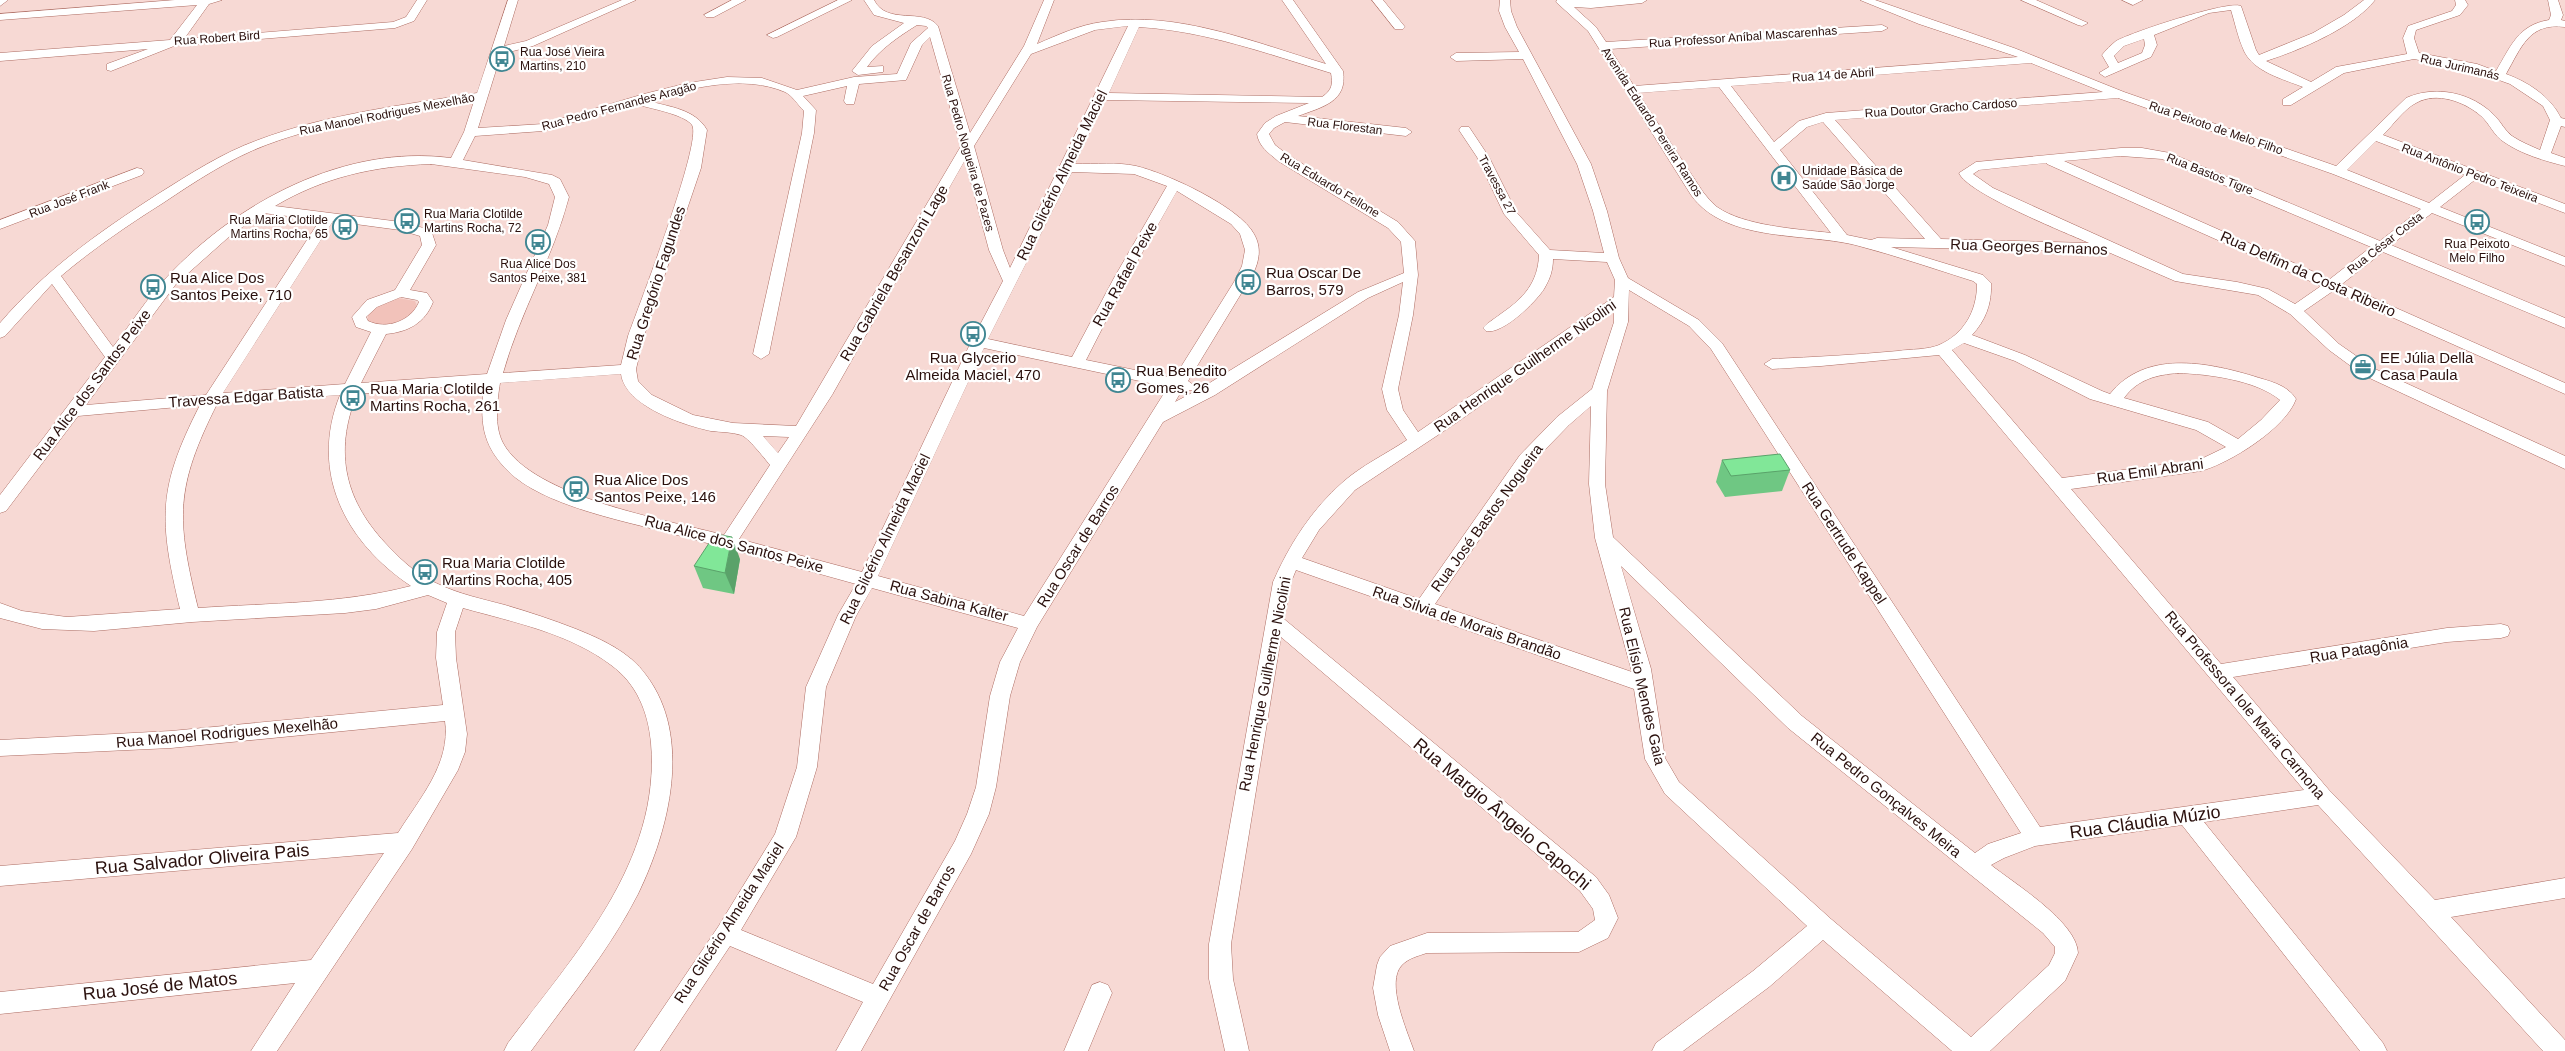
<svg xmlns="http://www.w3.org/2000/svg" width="2565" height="1051" font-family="Helvetica,sans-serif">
<rect width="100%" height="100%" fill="#f7d9d4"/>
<!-- green -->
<path fill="#f2c2ba" d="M398 298 415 301 417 306C411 323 383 330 368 321V314L372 308Z"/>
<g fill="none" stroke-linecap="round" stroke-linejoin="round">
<defs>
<g id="minor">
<path d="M0 0H8L0 6Z"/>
<path d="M175 0H222L209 4 184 39 393 22 406 17 417 0H427L414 21 395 28 174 46 111 71 107 70V64L148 49 0 61V53L170 40 197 5 0 20V14Z"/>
<path d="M508 0H518L504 46 526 41 622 0H636L533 46 501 54 478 128 543 124 644 94 688 83 727 77 762 78 797 90 854 77 897 74 911 43 928 28 926 26 917 25C898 37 880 49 867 67L883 66V72L858 75 852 71 872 46 904 23 874 15 864 0H874C887 26 923 7 938 26L970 133 1024 46 1044 0H1054L1037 44C1058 35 1079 25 1102 22 1177 10 1256 43 1326 64L1282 0H1293L1343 71C1348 102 1322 107 1298 116L1406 128 1412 132 1406 136 1285 122 1274 128 1269 134 1275 145 1288 155 1398 222 1415 241 1418 275 1413 315 1398 389 1403 410 1418 432 1614 297 1615 280 1607 262 1553 259C1553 270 1550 279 1544 289 1536 302 1502 335 1486 331L1483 328C1488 322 1496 318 1502 313 1524 298 1538 282 1539 255L1504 214 1477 157 1459 130 1461 127H1469L1489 157 1517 213 1550 250 1604 253 1593 211 1577 164 1523 59 1456 61 1450 57 1456 53 1519 52 1505 27 1499 11 1500 0H1510L1511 11 1517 27 1591 164 1607 211 1619 258 1628 278 1699 320 1722 343 2040 827 2304 790 1939 355 1821 366 1772 369 1764 364 1772 359C1814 357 1856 355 1898 351 1911 349 1927 350 1939 345 1964 334 1977 311 1977 284L1973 281C1935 269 1897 256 1859 246 1809 232 1726 244 1691 195L1588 31 1556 2 1557 0H1647L1642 3 1591 8 1574 7 1596 27 1606 42 1882 25 1888 28 1882 31 1610 49 1634 86 2018 57 1919 24 1860 0H1875L2014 48 2124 92 2336 166 2406 98C2435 85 2472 92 2495 116 2501 122 2505 131 2512 136 2521 142 2531 146 2540 150L2550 120 2543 106 2510 84 2474 71 2414 59 2344 73 2291 105H2283V99L2303 87C2283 79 2254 72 2244 51 2238 38 2235 23 2231 10L2209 13 2154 35 2157 45 2151 57 2105 77 2099 73 2109 67 2102 55C2106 50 2111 45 2116 41 2132 32 2229 0 2241 6L2256 50 2259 55 2313 33 2344 15 2364 0H2375C2353 28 2300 50 2266 61L2311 82 2336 67 2407 54 2403 38 2408 26 2452 11 2456 5 2455 0H2465L2468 5 2460 15 2416 30 2414 38 2419 53 2477 64 2496 71C2511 46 2518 25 2549 20L2551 15 2548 0H2558L2563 15 2561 20 2565 21V27C2529 22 2521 48 2506 74 2528 82 2550 96 2561 118L2565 119V127L2561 126 2551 153 2565 158V166C2545 161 2521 154 2504 142 2494 136 2490 124 2481 116 2465 102 2437 91 2416 103 2404 109 2393 125 2383 135L2565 204V213L2476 179 2440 207 2565 257V266L2432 213 2391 245 2565 318V328L2383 252 2342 284 2565 383V394L2333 291 2304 311 2339 344 2375 369 2565 456V469L2363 375 2329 350 2290 314 2258 295 2175 281 2108 252 1891 247 1983 275 1991 283C1992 303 1986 320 1972 335L2025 355 2102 391 2110 394C2145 350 2206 362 2253 376 2268 381 2287 384 2296 399 2286 428 2230 463 2201 471L2071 489 2221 664 2447 628 2501 624 2508 626 2510 631 2508 636 2501 638 2447 642 2233 677 2329 790 2435 900 2565 878V898L2451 917 2565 1040V1051H2543L2318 805 2204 822 2383 1043 2387 1051H2360L2182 825 2035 846 2004 858 1991 865C2015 884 2077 922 2078 953L2065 981 1990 1051H1952L1823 940 1769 987 1683 1051H1652L1656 1043 1753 971 1807 926 1665 794 1645 759 1634 689 1296 570 1291 582 1284 619 1596 877 1609 895 1618 918 1608 938 1579 952 1427 953C1418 956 1409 958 1402 965 1385 982 1407 1031 1414 1051H1390L1378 1015 1373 988 1377 965 1380 957 1390 946 1427 933 1578 932 1595 920 1593 909 1580 891 1281 637 1231 944 1233 979 1249 1051H1225L1209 979V944L1273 582C1289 545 1312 509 1343 482 1361 466 1386 454 1407 440L1387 410 1382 389 1399 315 1403 282 1368 298 1215 395 1163 422 1037 627 1020 662 1010 696 996 787 989 814 971 854 861 1051H836L863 1002 730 946 660 1051H634L718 927 775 834 797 767 806 687 838 615 856 584C795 567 734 550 673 534 625 521 543 506 508 471 481 444 480 421 484 384L357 394C333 453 345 502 389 547 403 562 419 576 438 584 459 594 482 599 505 605 529 612 553 620 576 629 601 639 630 652 646 675 693 737 669 830 638 894 609 951 568 1000 531 1051H504L508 1043C574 955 661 862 651 743 648 712 637 684 611 665 569 633 513 622 463 608L455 632 456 658 467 734 465 752 458 770 412 849 277 1051H251L295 983 0 1014V992L311 960 384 853 0 886V866L398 833C419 799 451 764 445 721L171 748 0 756V740L171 731 443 705 436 658 437 632 447 603 428 595 376 609 345 613 192 622 94 631 42 629 0 618V603L22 611 67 617 180 609C159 520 157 489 200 405L78 416 6 511 0 513V495L105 357 52 284 5 336 0 338V323C45 270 99 232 158 194 190 174 222 153 258 140 327 114 404 105 477 93ZM1128 26 1010 268 1003 250 974 146 1031 54 1095 30ZM1139 27C1206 31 1268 54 1331 73 1333 85 1332 90 1322 97L1109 93ZM930 37 961 146 796 426 733 423 693 415 652 395 638 381 636 369 644 336 701 168 707 130C695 109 670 107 648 101 689 88 743 74 785 92 792 95 798 105 804 111L802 133 753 354 761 359 769 354 814 133 816 110 803 96 847 86 844 101 846 104H854L859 84 906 80 922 45ZM2144 39 2145 45 2142 53 2118 63 2114 56 2124 46ZM2031 63 2103 92 1826 113 1799 121 1774 142 1731 86ZM1719 87 1831 233C1797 229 1744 226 1717 207 1712 203 1707 197 1703 192L1638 93ZM2118 98 2333 174 2421 209 2380 241 2170 153 2142 148H2121L1976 162 1959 173C1967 193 2064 232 2089 243L1941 239 1835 120ZM1105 100 1309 103 1276 116 1265 123 1257 134C1259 147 1269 153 1278 161L1388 228 1401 242 1404 273 1358 292 1203 387 1175 402 1182 390H1193L1195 386 1188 381 1253 274C1259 261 1262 248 1254 234 1240 207 1166 173 1136 166 1117 162 1096 164 1075 164ZM474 101 464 132 451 158C345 144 237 202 167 277 147 298 131 324 113 347L61 276C93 249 128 225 163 203 196 181 229 159 266 145 332 120 405 112 474 101ZM635 104C648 108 684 114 692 125 703 141 638 308 628 336L621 365 503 373C520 312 553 258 569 197L560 179 552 175 463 160 475 136 543 131ZM1823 122 1925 239 1877 238 1871 240 1847 235 1780 150 1807 127ZM2376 141 2465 175 2429 203 2347 170ZM2121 156 2162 159 2371 247 2330 279 2064 161ZM965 160 989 250 1003 281 971 342 862 572 739 539 832 395ZM2047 163V164L2321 286 2295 304 2268 289 2237 282 2183 274 1993 188 1973 174 1979 170ZM431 164 525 177 549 184 555 197 548 225 506 320 487 374 361 383 386 334C408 332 425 323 433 302L427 293 410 290 436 245 431 230 401 222 275 206C324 177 374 166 431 164ZM1072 172 1134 174 1167 186 1114 278 1072 357 988 339ZM1177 191 1231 224 1240 234 1245 250 1242 266 1234 282 1174 378 1086 360 1128 278ZM263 213 320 220 206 395 86 405 176 284 231 235ZM333 221 400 230 420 236 422 245 395 290 367 300 352 317 356 327 371 332 345 384 223 393ZM1629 290 1689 326 1711 349 2021 833 1988 844 1975 853 1802 716 1613 537 1605 484 1607 391 1628 322ZM401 297 417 300 419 302C411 321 387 330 368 321L366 317 377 307ZM1614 311V322L1592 389 1557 417 1520 455 1419 599 1302 558 1319 530 1355 490 1456 423ZM1964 343 2015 361 2090 399 2196 430 2226 447 2199 460 2062 478 1952 350ZM984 348 1168 387 1024 616 878 576ZM2178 373C2208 374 2256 380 2280 400L2261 420 2238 439 2208 422 2124 398C2138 379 2156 375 2178 373ZM621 374C625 406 683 425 711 431 720 432 732 432 741 435 748 437 764 458 770 465L724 535C667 520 532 497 503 443 494 426 497 402 500 383ZM340 395C309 472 345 542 411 586 342 604 270 603 198 608 176 518 175 488 217 404ZM1591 406 1589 484 1595 538 1632 672 1435 604 1532 463 1569 425ZM763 436 789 437 778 453ZM1621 566 1788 728 2043 933 2055 947V953L2049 965 1971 1037 1831 919 1679 782 1665 758 1651 669ZM872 588 1018 628 1000 662 990 696 976 787 967 814 955 841 873 984 741 930 796 837 817 767 826 687 856 616Z"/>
<path d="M732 0H746L714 17H706L704 15Z"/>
<path d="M838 0H852L777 37 773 38 767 35Z"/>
<path d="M1372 0H1383L1405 27 1403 29H1395Z"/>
<path d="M2021 0H2036L2088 23 2082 26 2078 25Z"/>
<path d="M2122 0H2143L2133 5Z"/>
<path d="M137 168 142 169 144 172 142 175 0 229V220Z"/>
<path d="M1100 982 1108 985 1112 993 1088 1051H1064L1092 985Z"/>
</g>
</defs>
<!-- minor casing -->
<use href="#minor" stroke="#ad6c62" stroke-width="1"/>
<!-- minor -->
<use href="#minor" fill="#fff" fill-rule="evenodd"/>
</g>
<!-- wall -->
<g fill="#6fc783">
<path d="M1722 460 1790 470 1782 491 1725 497 1716 482Z"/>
<path d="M740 559 734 594 703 588 694 566Z"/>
</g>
<!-- shaded-wall -->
<path fill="#5aa26a" d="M732 537 740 559 734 594 725 573Z"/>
<!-- building -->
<g fill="#81e798" stroke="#5aa26a">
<path d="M1780 454 1790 470 1731 476 1722 460Z"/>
<path d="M715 534 732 537 725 573 694 566Z"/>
</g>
<!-- icons -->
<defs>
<symbol id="bus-ring" viewBox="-11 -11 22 22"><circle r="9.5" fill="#fff" stroke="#408692" stroke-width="1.5"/><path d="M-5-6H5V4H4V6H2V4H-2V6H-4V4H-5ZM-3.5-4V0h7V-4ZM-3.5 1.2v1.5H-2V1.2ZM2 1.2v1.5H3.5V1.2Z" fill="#408692"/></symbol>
<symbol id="hospital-ring" viewBox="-11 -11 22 22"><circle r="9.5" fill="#fff" stroke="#408692" stroke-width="1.5"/><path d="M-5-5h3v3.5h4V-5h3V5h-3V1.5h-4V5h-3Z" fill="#408692"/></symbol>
<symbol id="office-ring" viewBox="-11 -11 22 22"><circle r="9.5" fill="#fff" stroke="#408692" stroke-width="1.5"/><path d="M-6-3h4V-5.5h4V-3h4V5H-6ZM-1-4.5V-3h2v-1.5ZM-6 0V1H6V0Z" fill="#408692"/></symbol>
</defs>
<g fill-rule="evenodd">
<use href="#bus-ring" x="488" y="45" width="28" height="28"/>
<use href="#hospital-ring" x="1770" y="164" width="28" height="28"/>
<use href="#bus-ring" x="393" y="207" width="28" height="28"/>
<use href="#bus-ring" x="2463" y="208" width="28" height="28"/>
<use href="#bus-ring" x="331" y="213" width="28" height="28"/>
<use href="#bus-ring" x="524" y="228" width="28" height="28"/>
<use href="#bus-ring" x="1234" y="268" width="28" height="28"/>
<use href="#bus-ring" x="139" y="273" width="28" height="28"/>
<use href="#bus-ring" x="959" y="320" width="28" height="28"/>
<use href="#office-ring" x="2349" y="353" width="28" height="28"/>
<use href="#bus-ring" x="1104" y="366" width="28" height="28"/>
<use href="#bus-ring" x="339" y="384" width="28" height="28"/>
<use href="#bus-ring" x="562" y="475" width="28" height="28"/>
<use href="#bus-ring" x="411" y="558" width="28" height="28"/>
</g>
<g text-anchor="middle" stroke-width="4.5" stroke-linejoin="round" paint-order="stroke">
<!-- far-street labels -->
<g font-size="12" fill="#2a100d" stroke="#fff">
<text transform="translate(1743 37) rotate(-4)" y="4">Rua Professor Aníbal Mascarenhas</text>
<text transform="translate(217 38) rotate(-4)" y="4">Rua Robert Bird</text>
<text transform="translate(2460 67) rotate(13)" y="4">Rua Jurimanás</text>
<text transform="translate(1833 75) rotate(-4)" y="4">Rua 14 de Abril</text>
<text transform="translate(619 106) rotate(-15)" y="4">Rua Pedro Fernandes Aragão</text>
<text transform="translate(1941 108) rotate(-4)" y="4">Rua Doutor Gracho Cardoso</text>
<text transform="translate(387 114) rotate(-11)" y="4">Rua Manoel Rodrigues Mexelhão</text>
<text transform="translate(1652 122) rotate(57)" y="4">Avenida Eduardo Pereira Ramos</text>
<text transform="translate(1345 126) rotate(7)" y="4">Rua Florestan</text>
<text transform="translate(2216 128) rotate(19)" y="4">Rua Peixoto de Melo Filho</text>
<text transform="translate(968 153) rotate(74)" y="4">Rua Pedro Nogueira de Pazes</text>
<text transform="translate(2470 173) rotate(21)" y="4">Rua Antônio Pedro Teixeira</text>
<text transform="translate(2210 174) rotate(22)" y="4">Rua Bastos Tigre</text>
<text transform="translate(1330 185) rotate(31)" y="4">Rua Eduardo Fellone</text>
<text transform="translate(1497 185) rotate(62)" y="4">Travessa 27</text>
<text transform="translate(69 199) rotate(-21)" y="4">Rua José Frank</text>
<text transform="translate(2385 243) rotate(-38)" y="4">Rua César Costa</text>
</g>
<!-- far-poi labels -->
<g font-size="12" fill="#2a100d" stroke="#fff" text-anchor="start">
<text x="520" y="56">Rua José Vieira<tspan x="520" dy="14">Martins, 210</tspan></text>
<text x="1802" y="175">Unidade Básica de<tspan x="1802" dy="14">Saúde São Jorge</tspan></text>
<text x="424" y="218">Rua Maria Clotilde<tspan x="424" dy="14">Martins Rocha, 72</tspan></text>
<text x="328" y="224" text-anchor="end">Rua Maria Clotilde<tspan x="328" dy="14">Martins Rocha, 65</tspan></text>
<text x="2477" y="248" text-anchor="middle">Rua Peixoto<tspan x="2477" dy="14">Melo Filho</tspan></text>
<text x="538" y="268" text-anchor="middle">Rua Alice Dos<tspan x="538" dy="14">Santos Peixe, 381</tspan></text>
</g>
<!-- street labels -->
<g font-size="15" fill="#2a100d" stroke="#fff">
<text transform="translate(1062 175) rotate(-64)" y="5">Rua Glicério Almeida Maciel</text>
<text transform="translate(2029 247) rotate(2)" y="5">Rua Georges Bernanos</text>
<text transform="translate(894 273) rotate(-60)" y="5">Rua Gabriela Besanzoni Lage</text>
<text transform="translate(1125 274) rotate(-61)" y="5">Rua Rafael Peixe</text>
<text transform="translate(2308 274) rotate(24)" y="5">Rua Delfim da Costa Ribeiro</text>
<text transform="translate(656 283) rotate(-72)" y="5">Rua Gregório Fagundes</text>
<text transform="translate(1525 366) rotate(-35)" y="5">Rua Henrique Guilherme Nicolini</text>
<text transform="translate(92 385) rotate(-53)" y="5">Rua Alice dos Santos Peixe</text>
<text transform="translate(246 397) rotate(-4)" y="5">Travessa Edgar Batista</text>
<text transform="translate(2150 471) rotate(-8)" y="5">Rua Emil Abrani</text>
<text transform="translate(1487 518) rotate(-54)" y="5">Rua José Bastos Nogueira</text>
<text transform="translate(885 539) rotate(-64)" y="5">Rua Glicério Almeida Maciel</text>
<text transform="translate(1844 543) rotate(57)" y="5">Rua Gertrude Kappel</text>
<text transform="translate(734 544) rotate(15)" y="5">Rua Alice dos Santos Peixe</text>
<text transform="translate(1078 546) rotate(-58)" y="5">Rua Oscar de Barros</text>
<text transform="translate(949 601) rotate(15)" y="5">Rua Sabina Kalter</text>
<text transform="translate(1467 623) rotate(19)" y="5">Rua Silvia de Morais Brandão</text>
<text transform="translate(2359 650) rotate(-9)" y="5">Rua Patagônia</text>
<text transform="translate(1265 684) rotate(-79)" y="5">Rua Henrique Guilherme Nicolini</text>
<text transform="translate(1642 686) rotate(77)" y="5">Rua Elísio Mendes Gaia</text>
<text transform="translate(2245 705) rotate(50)" y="5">Rua Professora Iole Maria Carmona</text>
<text transform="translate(227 733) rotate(-5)" y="5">Rua Manoel Rodrigues Mexelhão</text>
<text transform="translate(1886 795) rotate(39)" y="5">Rua Pedro Gonçalves Meira</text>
<text transform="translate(729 923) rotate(-57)" y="5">Rua Glicério Almeida Maciel</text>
<text transform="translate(917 928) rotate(-61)" y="5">Rua Oscar de Barros</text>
</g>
<!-- poi labels -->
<g font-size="15" fill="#2a100d" stroke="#fff" text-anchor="start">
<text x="1266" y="278">Rua Oscar De<tspan x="1266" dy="17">Barros, 579</tspan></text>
<text x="170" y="283">Rua Alice Dos<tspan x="170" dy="17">Santos Peixe, 710</tspan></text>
<text x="973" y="363" text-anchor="middle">Rua Glycerio<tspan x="973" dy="17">Almeida Maciel, 470</tspan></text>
<text x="2380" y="363">EE Júlia Della<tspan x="2380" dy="17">Casa Paula</tspan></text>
<text x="1136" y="376">Rua Benedito<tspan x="1136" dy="17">Gomes, 26</tspan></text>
<text x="370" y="394">Rua Maria Clotilde<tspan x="370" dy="17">Martins Rocha, 261</tspan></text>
<text x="594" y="485">Rua Alice Dos<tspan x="594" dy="17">Santos Peixe, 146</tspan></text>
<text x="442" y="568">Rua Maria Clotilde<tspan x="442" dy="17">Martins Rocha, 405</tspan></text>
</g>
<!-- near-street labels -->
<g font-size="18" fill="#2a100d" stroke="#fff">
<text transform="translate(1502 814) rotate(40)" y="6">Rua Margio Ângelo Capochi</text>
<text transform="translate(2145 822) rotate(-8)" y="6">Rua Cláudia Múzio</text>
<text transform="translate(202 859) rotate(-5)" y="6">Rua Salvador Oliveira Pais</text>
<text transform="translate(160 986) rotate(-6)" y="6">Rua José de Matos</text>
</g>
</g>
</svg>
